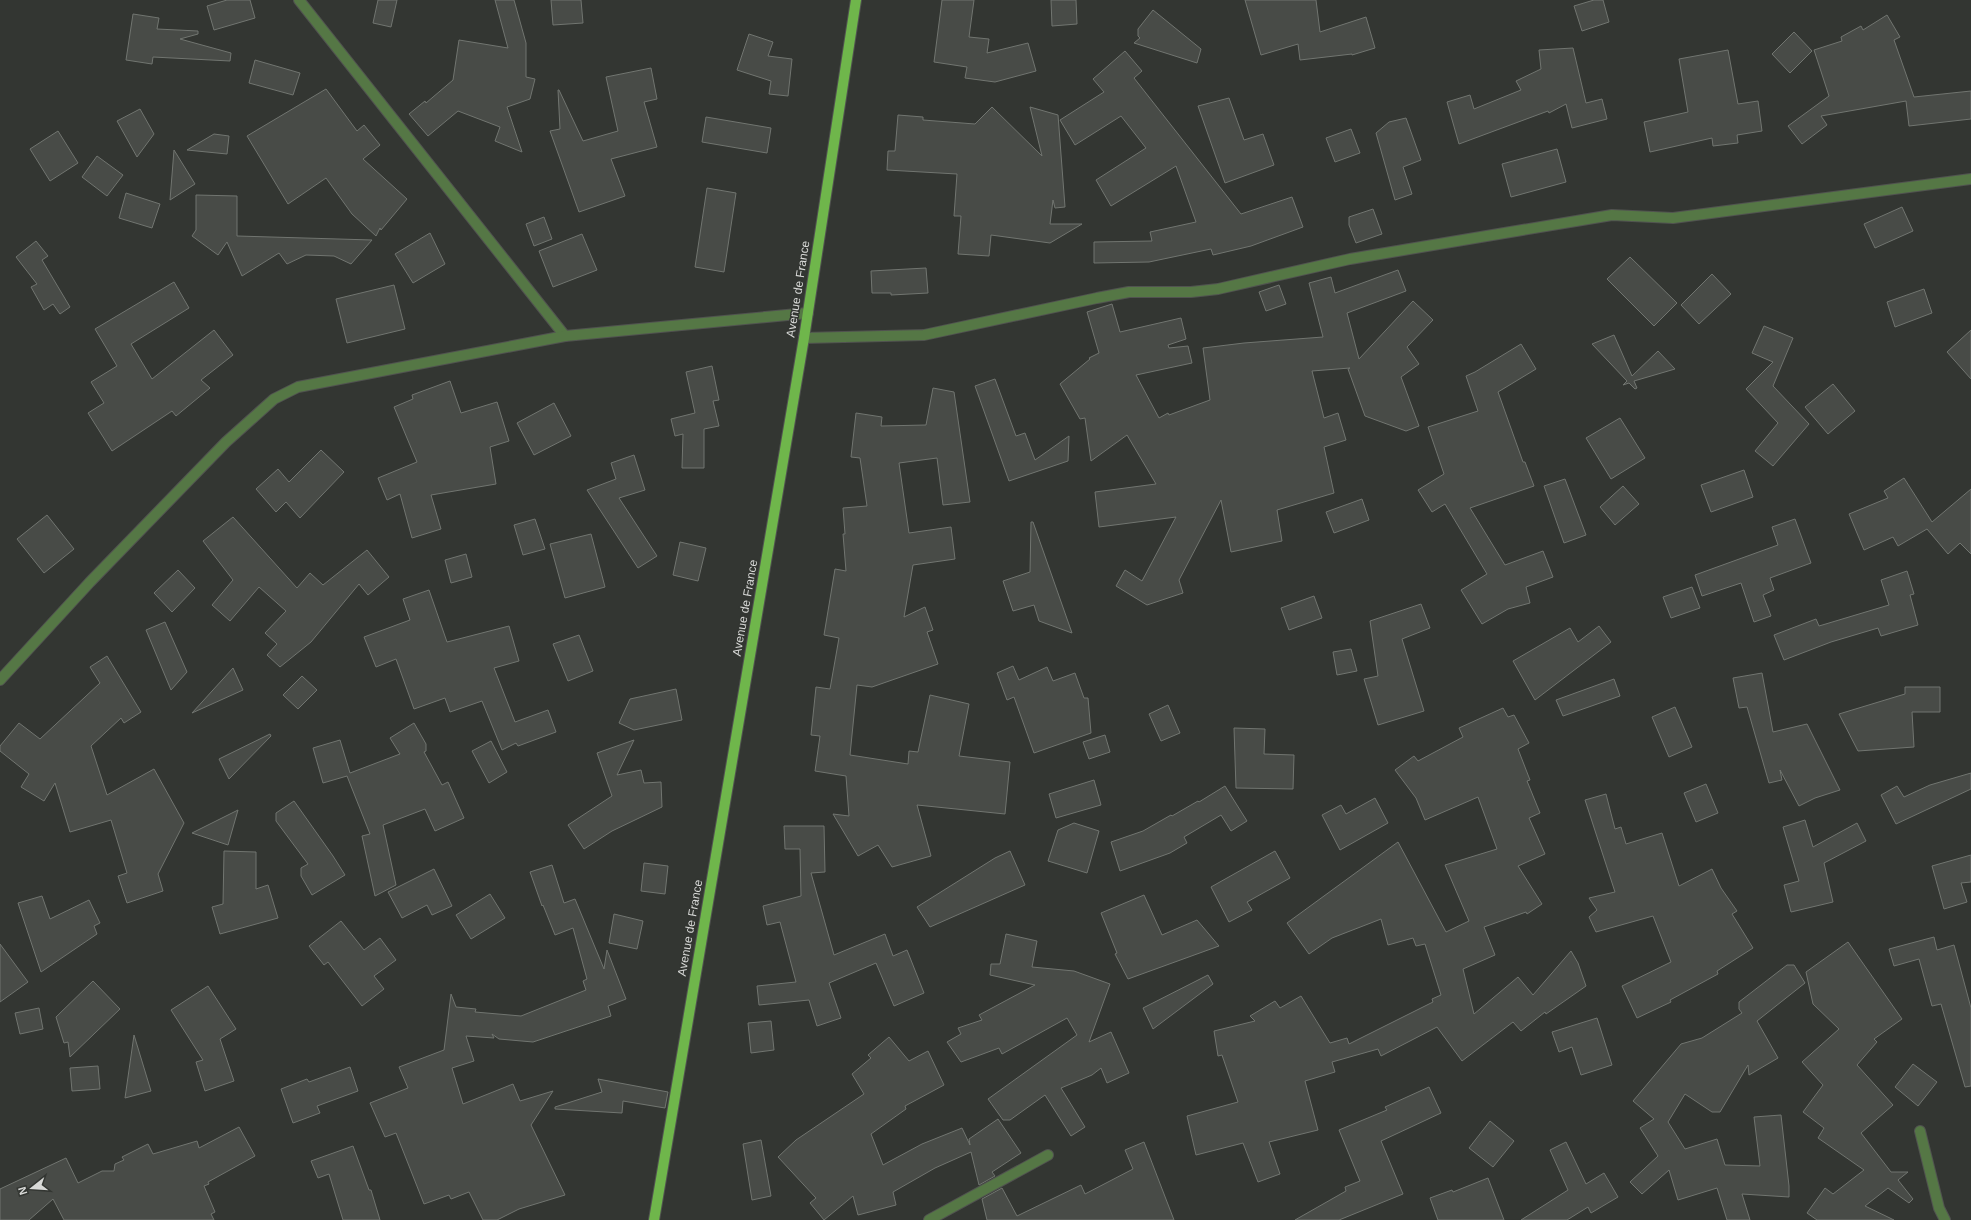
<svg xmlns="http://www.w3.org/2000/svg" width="1971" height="1220" font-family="Helvetica,sans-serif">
<rect width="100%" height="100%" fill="#333632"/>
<!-- building -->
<g fill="#484b47" stroke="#717570">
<path d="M227 0H250L255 18 214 30 207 6Z"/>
<path d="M378 0H397L391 27 373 23Z"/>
<path d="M495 0H514L526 43V77L535 79 530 99 507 107 522 152 495 141 500 127 458 111 428 136 409 114 425 101 426 103 453 80 459 40 508 48Z"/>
<path d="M551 0H581L583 23 553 25Z"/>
<path d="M942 0H974L969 37 989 39 987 53 1028 43 1036 71 995 82 965 78 967 67 934 62Z"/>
<path d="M1051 0H1076L1077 24 1052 26Z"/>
<path d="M1245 0H1316L1320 32 1366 17 1375 48 1352 55V54L1300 60 1298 44 1261 55Z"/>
<path d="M1594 0H1603L1609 22 1582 31 1574 6Z"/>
<path d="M1153 10 1201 49 1197 63 1134 43 1140 38 1138 36V29Z"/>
<path d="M133 14 159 18 157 29 198 31V34L180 39 231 53 230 61 153 57 152 64 126 60Z"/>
<path d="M1887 15 1900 37 1894 40 1914 97 1971 91V119L1909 126 1906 101 1821 116 1827 125 1802 144 1788 126 1829 96 1814 50 1842 41 1841 37 1861 26 1863 30Z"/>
<path d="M1794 32 1812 51 1790 73 1772 54Z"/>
<path d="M749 34 773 42 768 56 792 59 788 96 769 94 771 81 737 70Z"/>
<path d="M1573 48 1586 103 1602 99 1607 119 1572 128 1566 104 1549 113 1548 111 1459 144 1447 102 1470 95 1474 109 1521 90 1516 81 1541 69 1539 50Z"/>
<path d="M1728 50 1738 104 1758 101 1762 131 1737 135 1738 143 1713 146 1712 138 1650 152 1644 122 1688 112 1679 59Z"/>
<path d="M1125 51 1142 71 1134 78 1241 214 1292 197 1303 227 1251 246 1213 255 1211 249 1149 262 1094 263V242L1152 241 1150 232 1196 222 1176 166 1111 206 1096 180 1146 148 1121 116 1075 145 1060 120 1104 92 1093 79Z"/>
<path d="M255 60 300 73 293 95 249 83Z"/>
<path d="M651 68 657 99 644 102 657 147 611 159 625 196 579 212 550 131 560 129 558 90H559L583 141 618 131 606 77Z"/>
<path d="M326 89 357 131 364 125 380 145 363 159 407 199 381 230 380 228 376 236 352 214 326 178 288 204 247 136Z"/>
<path d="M1229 98 1244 140 1263 134 1274 165 1225 183 1198 106Z"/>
<path d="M992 107 1042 156 1030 107 1058 115 1065 207 1055 208 1053 200 1050 224H1082L1050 243 991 235 989 256 958 254 961 216H954L957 174 887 170 888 151H895L898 115 923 117V120L975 124Z"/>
<path d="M140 109 154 134 137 157 117 121Z"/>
<path d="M706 117 771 128 767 153 702 142Z"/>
<path d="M1406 118 1421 160 1403 167 1412 194 1395 200 1376 133 1389 122Z"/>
<path d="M1351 129 1360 153 1335 162 1326 138Z"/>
<path d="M58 131 78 163 50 181 30 149Z"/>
<path d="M214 134 229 136 227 154 187 150Z"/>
<path d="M1557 149 1566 182 1511 197 1502 164Z"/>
<path d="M174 150 195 184 170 200Z"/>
<path d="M97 156 123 175 107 196 82 177Z"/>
<path d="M707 188 736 193 724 272 695 267Z"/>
<path d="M126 193 160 204 152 228 119 218Z"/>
<path d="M196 195 237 196V236L372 240 351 264 334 256 306 255 287 264 279 253 242 276 227 242 218 255 192 236 196 230Z"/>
<path d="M1902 207 1913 231 1875 248 1864 224Z"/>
<path d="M1373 209 1382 234 1356 243 1349 225V217Z"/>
<path d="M544 217 552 239 534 246 526 224Z"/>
<path d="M430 233 445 264 413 283 395 254Z"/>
<path d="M582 234 597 270 553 287 539 251Z"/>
<path d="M36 241 48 256 42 260 70 307 60 314 53 304 44 310 31 287 37 284 16 257Z"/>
<path d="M1630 257 1677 303 1654 326 1607 279Z"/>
<path d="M926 268 928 293 891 295V293H872L871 271Z"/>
<path d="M1398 270 1406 291 1347 313 1359 359 1413 301 1433 320 1407 347 1419 364 1401 377 1419 426 1406 431 1365 416 1348 369 1350 368 1312 371 1324 418 1338 413 1346 440 1324 447 1334 493 1277 510 1282 541 1231 552 1221 500 1179 580 1183 593 1147 605 1116 586 1125 570 1142 581 1176 517 1099 527 1095 492 1156 484 1127 435 1091 461 1085 418 1080 419 1060 384 1090 359 1089 358 1099 353 1087 312 1112 304 1120 332 1181 318 1186 339 1168 345 1169 348 1188 346 1192 363 1136 375 1159 418 1168 413 1169 415 1210 400 1203 348 1244 343 1323 337 1309 283 1331 277 1335 293Z"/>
<path d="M1712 274 1731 294 1699 324 1681 305Z"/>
<path d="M174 282 189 308 131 344 152 379 214 330 233 355 201 380 210 388 176 416 172 411 112 451 88 413 104 403 91 382 117 366 95 329Z"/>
<path d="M394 285 405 329 347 343 336 299Z"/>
<path d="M1279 285 1286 304 1266 311 1259 292Z"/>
<path d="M1924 289 1932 313 1895 327 1887 302Z"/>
<path d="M1764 326 1793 338 1773 386 1809 424 1773 466 1755 451 1778 423 1746 389 1773 362 1752 353Z"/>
<path d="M1971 330V379L1947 352Z"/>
<path d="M1614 335 1632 376 1658 351 1675 369 1634 381 1637 388 1635 389 1629 383 1623 385 1627 381 1592 344Z"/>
<path d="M1521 344 1536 369 1498 392 1523 462H1525L1534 486 1470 508 1505 565 1543 551 1553 577 1526 587 1530 603 1508 609 1482 624 1461 590 1487 574 1445 504 1432 512 1418 490 1444 474 1428 427 1478 411 1466 376 1475 372Z"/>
<path d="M712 366 719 400 713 401 719 426 704 429V468H682L683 434 675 436 671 419 695 413 686 372Z"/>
<path d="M995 379 1016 436 1025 433 1035 460 1069 436 1068 461 1009 481 975 386Z"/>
<path d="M450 381 461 413 497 402 509 441 490 447 496 484 431 495 441 529 412 538 400 494 387 500 378 478 417 462 394 407 413 399 412 395Z"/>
<path d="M1833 384 1855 411 1828 434 1805 407Z"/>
<path d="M933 388 954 392 970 502 943 505 937 458 899 463 909 533 951 527 955 559 913 565 904 617 925 607 933 630 927 632 938 664 872 687 857 685 850 755 908 764 909 751 918 752 930 695 969 704 959 756 1010 762 1005 814 917 805 931 856 892 867 878 845 858 856 833 814 849 816 846 776 815 771 820 736 811 735 816 687 830 689 839 638 824 635 835 569 846 571 843 534H845L843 508 867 506 860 458 851 457 856 413 882 417 881 426 926 425Z"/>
<path d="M554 403 571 436 534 455 517 423Z"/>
<path d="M1620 418 1645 458 1611 479 1586 438Z"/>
<path d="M321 450 344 472 300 518 286 502 276 512 256 489 278 469 289 482Z"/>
<path d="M634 455 645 490 619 498 657 556 638 568 587 490 616 479 611 463Z"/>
<path d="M1744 470 1753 497 1711 512 1701 485Z"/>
<path d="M1904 478 1932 522 1971 489V554L1960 543 1948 554 1927 529 1898 546 1893 537 1864 550 1849 514 1888 498 1884 491Z"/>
<path d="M1565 479 1586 535 1564 543 1544 486Z"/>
<path d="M1623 486 1639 504 1615 525 1600 507Z"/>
<path d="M1362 499 1369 520 1334 533 1326 512Z"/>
<path d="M47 515 74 549 44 573 17 539Z"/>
<path d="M233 517 297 588 310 573 323 585 367 550 389 577 368 595 359 584 311 642 280 667 267 655 277 644 265 633 286 611 259 587 230 621 212 605 233 580 203 541Z"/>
<path d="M535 519 545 549 523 555 514 525Z"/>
<path d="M1795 519 1811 563 1770 578 1774 590 1763 595 1771 616 1754 622 1741 583 1702 596 1695 575 1778 545 1772 527Z"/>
<path d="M1031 522H1033L1072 633 1039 621 1034 605 1013 611 1003 581 1030 572Z"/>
<path d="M591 534 605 587 565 598 550 544Z"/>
<path d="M680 542 706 548 698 581 673 575Z"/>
<path d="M466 554 472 577 451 583 445 560Z"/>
<path d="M178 570 195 588 172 612 154 593Z"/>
<path d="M1907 571 1914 594 1910 595 1918 625 1881 636 1878 628 1831 642 1784 660 1774 635 1816 619 1819 626 1889 605 1881 580Z"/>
<path d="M1692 587 1700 608 1671 618 1663 597Z"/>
<path d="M429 590 447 642 509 626 519 661 494 668 515 722 548 710 556 732 518 746 516 743 502 750 482 701 450 712 445 698 414 709 396 659 376 667 364 637 410 620 403 599Z"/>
<path d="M1314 596 1322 618 1289 630 1281 608Z"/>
<path d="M1421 604 1430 628 1402 639 1424 711 1378 725 1364 679 1378 676 1370 621Z"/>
<path d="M165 622 187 672 171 690 146 630Z"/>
<path d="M1599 626 1611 642 1535 700 1513 661 1570 628 1578 642Z"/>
<path d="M579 635 593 671 568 681 553 644Z"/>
<path d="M1351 649 1357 671 1337 675 1333 652Z"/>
<path d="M107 656 141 712 124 723 121 718 91 746 107 795 154 769 184 823 158 874 163 891 127 903 118 876 127 873 111 820 70 832 55 783 44 801 21 787 29 774 0 751V746L19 723 40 739 100 683 90 667Z"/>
<path d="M1013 666 1019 680 1047 667 1053 681 1075 673 1084 698H1088L1091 733 1034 753 1014 697 1007 700 997 673Z"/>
<path d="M233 668 243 690 192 713Z"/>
<path d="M1762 673 1773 732 1807 724 1840 790 1815 798 1799 806 1780 770 1782 780 1769 783 1747 707 1739 708 1733 678Z"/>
<path d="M302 676 317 690 298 709 283 695Z"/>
<path d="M1614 679 1620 696 1563 716 1556 700Z"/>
<path d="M1905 687H1940V712H1912L1914 747 1858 751 1839 714 1905 694Z"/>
<path d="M676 689 682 720 634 730 619 723 630 699Z"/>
<path d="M1168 705 1180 733 1161 741 1149 714Z"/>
<path d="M1675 707 1692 747 1669 757 1652 717Z"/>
<path d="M1503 708 1508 717 1514 715 1529 743 1518 749 1530 780 1527 781 1540 813 1529 818 1545 854 1518 866 1542 904 1527 914 1526 912 1484 927 1495 955 1463 969 1474 1014 1518 977 1533 995 1571 951 1578 963 1586 986 1546 1014 1545 1012 1521 1031 1513 1022 1462 1061 1437 1027 1381 1056 1378 1049 1332 1062 1335 1072 1305 1081 1318 1130 1269 1142 1280 1174 1258 1182 1243 1143 1196 1155 1187 1116 1238 1102 1222 1055 1218 1056 1214 1031 1255 1021 1250 1016 1275 1001 1280 1008 1301 996 1330 1043 1347 1038 1349 1044 1433 1002 1432 999 1441 995 1425 944 1416 946 1413 938 1388 945 1381 919 1332 938 1309 954 1287 923 1398 842 1446 932 1469 921 1445 865 1497 849 1478 797 1425 820 1416 798 1395 770 1414 756 1418 761 1463 737 1459 728Z"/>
<path d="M414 723 426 744V751L424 752 442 785 448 782 464 818 435 831 425 809 383 825 396 885 375 896 362 836 370 834 347 776 323 783 313 748 340 740 350 773 400 754 390 738Z"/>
<path d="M1234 728 1265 729 1264 754 1294 755 1293 789 1236 788Z"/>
<path d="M270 734 271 736 229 779 219 759Z"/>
<path d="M1105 735 1110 752 1089 759 1083 742Z"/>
<path d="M634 740 617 775 641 770 644 783 661 782 662 807 612 831 584 849 568 825 612 796 597 753Z"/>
<path d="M491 741 507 772 489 783 472 751Z"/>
<path d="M1971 773V789L1896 824 1881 795 1897 786 1904 797 1930 785Z"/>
<path d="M1094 780 1101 805 1056 818 1049 794Z"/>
<path d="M1706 784 1718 813 1696 822 1684 793Z"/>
<path d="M1225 786 1247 821 1231 831 1221 815 1184 837 1187 843 1170 853 1120 871 1111 842 1143 831 1171 815 1172 816 1198 801 1199 802Z"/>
<path d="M1606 794 1615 829 1621 827 1626 844 1662 833 1679 886 1712 869 1721 888 1737 911 1732 914 1753 948 1717 971 1718 974 1670 1000 1671 1002 1637 1018 1622 986 1671 962 1653 916 1596 932 1589 917 1597 910 1589 898 1615 892 1585 800Z"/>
<path d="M1375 798 1388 823 1340 850 1322 815 1341 805 1346 814Z"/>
<path d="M294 801 333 856 345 875 312 895 301 876V868L308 864 276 821V813Z"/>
<path d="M238 810 228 845 192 833Z"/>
<path d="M1805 820 1813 847 1857 823 1866 841 1824 863 1833 902 1791 912 1784 885 1799 881 1783 827Z"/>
<path d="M1074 823 1099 831 1087 873 1048 861 1058 830Z"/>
<path d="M784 826H824L825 872 811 873 834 955 885 934 893 956 907 950 924 993 894 1006 876 963 829 983 841 1018 817 1026 809 1000 759 1005 757 986 796 982 780 922 767 925 763 906 801 896 800 849H785Z"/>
<path d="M224 851 256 852V889L268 885 278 918 220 934 212 907 223 904Z"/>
<path d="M1010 851 1025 885 930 927 917 907 995 858Z"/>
<path d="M1275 851 1290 878 1247 902 1252 910 1229 922 1211 887Z"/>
<path d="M1971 855V882L1961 883 1967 902 1944 909 1932 866Z"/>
<path d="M644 863 668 866 665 894 641 891Z"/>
<path d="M552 865 564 903 575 899 604 969 607 950 626 999 608 1006 611 1016 533 1042 499 1039 492 1034 494 1038 466 1036 474 1061 452 1068 463 1104 513 1084 520 1101 553 1091 531 1125 565 1195 519 1209 497 1220H483L469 1192 451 1199 449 1195 424 1204 396 1133 385 1137 370 1103 408 1088 399 1067 444 1050 451 994 456 1007 476 1009 475 1012 521 1016 586 990 583 981 587 979 573 928 555 935 543 905 542 906 530 872Z"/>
<path d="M434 869 452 906 432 915 427 905 402 918 388 892Z"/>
<path d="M490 894 505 918 471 939 456 915Z"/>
<path d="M1144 895 1162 935 1197 920 1219 946 1128 979 1115 954 1117 953 1101 913Z"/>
<path d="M42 896 50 919 89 900 100 923 94 926 97 934 41 972 18 903Z"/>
<path d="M614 914 643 921 637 949 609 943Z"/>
<path d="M341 921 364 950 380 938 396 960 374 976 384 989 362 1006 328 962 324 965 309 946Z"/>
<path d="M1006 934 1037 941 1032 967 1074 971 1110 984 1089 1042 1111 1032 1129 1073 1107 1083 1101 1068 1092 1075 1061 1088 1085 1127 1071 1136 1045 1095 1010 1120H1003L988 1099 1077 1035 1067 1018 1002 1054 999 1048 961 1062 947 1042 961 1034 958 1028 982 1020 979 1015 1035 985 990 975 991 964H1000Z"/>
<path d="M1934 937 1937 950 1954 945 1971 1008V1086L1965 1087 1941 1004 1932 1006 1919 959 1894 966 1889 949Z"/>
<path d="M1848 942 1902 1019 1874 1039 1877 1042 1857 1065 1893 1105 1861 1133 1891 1172H1908L1898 1180 1913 1199 1909 1203 1888 1188 1865 1206 1894 1220H1817L1807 1213 1825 1188 1833 1194 1864 1170 1818 1138 1824 1128 1803 1112 1823 1085 1802 1062 1839 1029 1813 1004 1806 972Z"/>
<path d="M0 944 28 982 0 1002Z"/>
<path d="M1787 965H1794L1805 983 1757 1021 1778 1058 1749 1075 1748 1065 1720 1112H1712L1685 1094 1668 1122 1685 1149 1717 1139 1725 1165 1760 1166 1754 1117 1781 1115 1789 1186V1197L1742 1194 1750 1220H1727L1717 1188 1678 1200 1669 1170 1642 1194 1630 1182 1658 1156 1640 1128 1654 1119 1633 1101 1681 1044 1702 1038 1742 1013 1739 1009V1002Z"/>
<path d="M1208 975 1213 984 1153 1029 1143 1008Z"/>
<path d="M93 981 120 1009 70 1057 68 1042 64 1043 56 1017Z"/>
<path d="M208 986 236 1029 220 1039 234 1081 205 1091 196 1062 203 1060 171 1010Z"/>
<path d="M39 1008 43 1029 20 1034 15 1013Z"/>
<path d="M1597 1018 1612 1065 1581 1075 1572 1047 1559 1052 1552 1032Z"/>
<path d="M771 1021 774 1050 751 1053 748 1023Z"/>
<path d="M134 1035 151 1091 125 1098Z"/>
<path d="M889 1037 909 1061 928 1051 944 1085 905 1106 906 1109 871 1134 883 1165 922 1144 962 1128 970 1145 969 1139 998 1119 1021 1153 992 1172 995 1176 979 1185 971 1152 935 1168 893 1192 896 1205 858 1215 853 1196 824 1220 810 1203 816 1198 778 1157 796 1140 864 1094 852 1074 871 1058 868 1055Z"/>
<path d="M1913 1064 1937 1082 1918 1106 1895 1087Z"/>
<path d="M98 1066 100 1089 72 1091 70 1068Z"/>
<path d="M350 1067 358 1091 317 1106 320 1113 293 1123 281 1089 307 1079 309 1082Z"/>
<path d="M598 1079 668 1092 665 1108 623 1101 622 1113 555 1109V1107L602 1092Z"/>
<path d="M1429 1087 1441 1113 1381 1141 1403 1194 1339 1220H1295L1346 1191 1345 1187 1360 1181 1339 1130 1387 1110 1385 1107Z"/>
<path d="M1490 1121 1514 1141 1493 1167 1469 1148Z"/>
<path d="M239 1127 255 1156 208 1182 209 1184 204 1186 215 1212 211 1214 214 1220H64L53 1199 29 1220H0V1189L66 1158 78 1183 102 1171H114L115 1164 124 1160 122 1157 148 1144 153 1154 197 1141 199 1148Z"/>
<path d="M761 1140 771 1196 752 1200 743 1144Z"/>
<path d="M1144 1142 1174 1220H987L982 1199 1002 1188 1017 1216 1081 1185 1085 1194 1133 1169 1125 1150Z"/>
<path d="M1566 1142 1586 1184 1604 1173 1618 1197 1591 1213 1588 1207 1567 1220H1521L1568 1190 1550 1150Z"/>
<path d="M353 1146 369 1190H371L380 1220H343L329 1174 318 1178 311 1161Z"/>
<path d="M1488 1178 1504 1220H1438L1430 1198 1452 1190 1453 1192Z"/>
</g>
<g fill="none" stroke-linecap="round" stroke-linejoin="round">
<defs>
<g id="minor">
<path d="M299 0 565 336"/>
<path d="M804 338 924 335 1097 298 1129 292H1191L1218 289 1350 259 1612 215 1673 218 1971 179"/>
<path d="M0 680 90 582 226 442 274 399 298 387 565 336 808 313"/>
<path d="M1920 1131 1939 1208 1945 1220"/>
<path d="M929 1220 1048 1155"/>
</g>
<path id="major" d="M654 1220 804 338 856 0"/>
</defs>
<!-- minor casing -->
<use href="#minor" stroke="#515350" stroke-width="12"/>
<!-- major casing -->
<use href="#major" stroke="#515350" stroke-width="12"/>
<!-- minor -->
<use href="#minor" stroke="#557745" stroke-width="10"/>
<!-- major -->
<use href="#major" stroke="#6fb64b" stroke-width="10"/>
</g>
<g text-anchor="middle" stroke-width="3" stroke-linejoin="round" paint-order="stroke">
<!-- street labels -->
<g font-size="12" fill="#d8d9d7" stroke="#333632">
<text transform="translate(798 289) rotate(-81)" y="4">Avenue de France</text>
<text transform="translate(745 608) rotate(-80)" y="4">Avenue de France</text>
<text transform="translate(690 928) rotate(-80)" y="4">Avenue de France</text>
</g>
</g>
<!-- north arrow -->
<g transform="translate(32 1188) rotate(253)" stroke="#333632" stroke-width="3" paint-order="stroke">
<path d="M0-3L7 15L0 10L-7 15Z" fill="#d8d9d7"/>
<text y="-6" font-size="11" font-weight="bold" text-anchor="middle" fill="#d8d9d7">N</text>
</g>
</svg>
